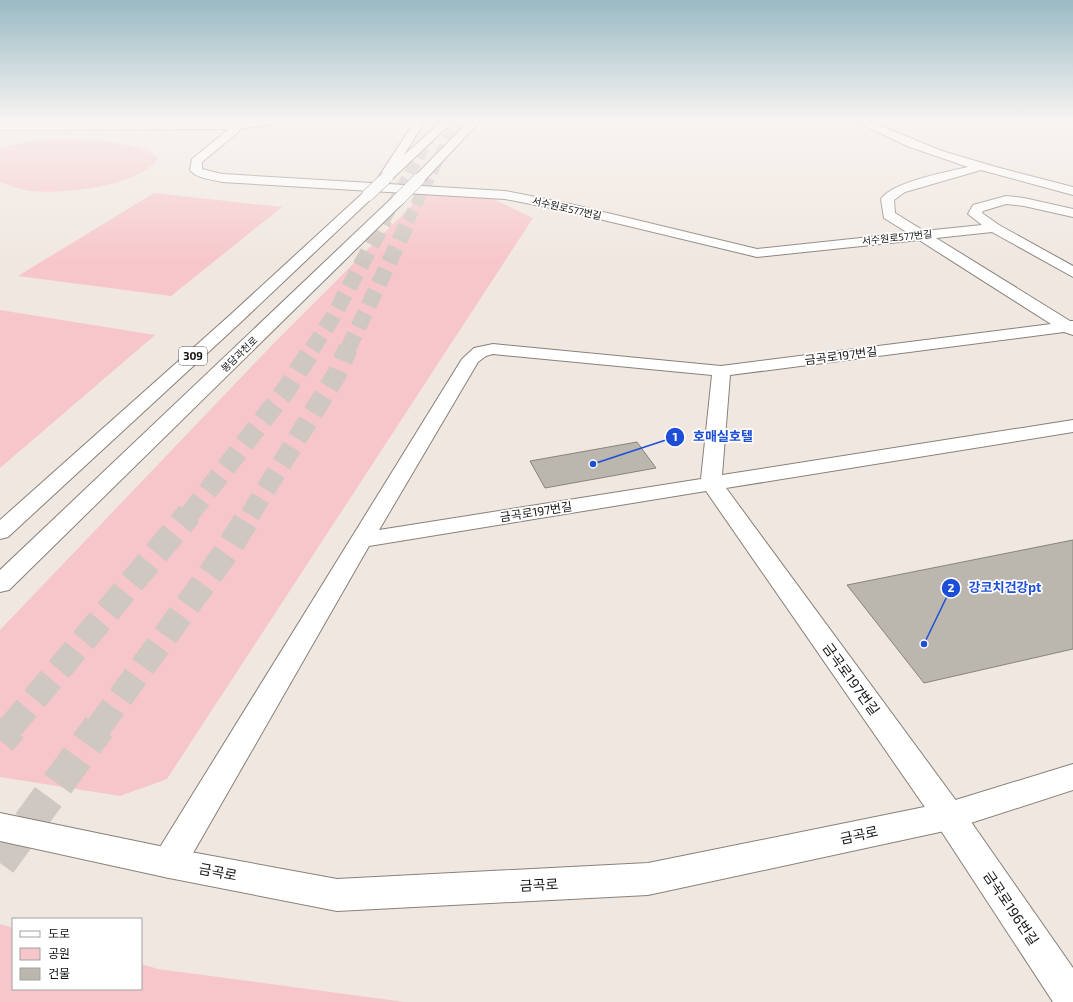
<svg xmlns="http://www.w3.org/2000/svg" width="1073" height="1002" font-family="'Exo 2','Noto Sans KR',sans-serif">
<rect width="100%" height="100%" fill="#f0e7e0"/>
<!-- green -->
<g fill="#f7c6ca">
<path d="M68 139C98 140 130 141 157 156L158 158C141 187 63 194 32 191 21 190 10 186 0 182V148L33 140Z"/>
<path d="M154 193 282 207 171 296 18 276Z"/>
<path d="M424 193 491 198 533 218 167 779 120 796 0 777V630L274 343Z"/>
<path d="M0 310 155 335 0 468Z"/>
<path d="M0 924 13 928V989H141V964L158 969 405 1002H0Z"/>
</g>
<!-- building -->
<g fill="#bbb6ae" stroke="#88847c">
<path d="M637 442 656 468 545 488 530 461Z"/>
<path d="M1073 540V649L924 683 847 585Z"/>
</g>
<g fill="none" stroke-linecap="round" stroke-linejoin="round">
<!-- motorway-tunnel-far4 -->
<g stroke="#cfc7c1" stroke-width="12" stroke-dasharray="12 6" stroke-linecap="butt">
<path d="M384 221 438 121"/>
<path d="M408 221 457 121"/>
</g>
<!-- motorway-tunnel-far3 -->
<g stroke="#cfc7c1" stroke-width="16" stroke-dasharray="16 8" stroke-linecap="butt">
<path d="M312 349 333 317 385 220"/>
<path d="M348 349 409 220"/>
</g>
<!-- motorway-tunnel-far2 -->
<g stroke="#cfc7c1" stroke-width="20" stroke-dasharray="20 10" stroke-linecap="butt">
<path d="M189 515 286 390 313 348"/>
<path d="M250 515 337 374 348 348"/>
</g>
<!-- motorway-tunnel-far1 -->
<g stroke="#cfc7c1" stroke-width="26" stroke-dasharray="26 12" stroke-linecap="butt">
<path d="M10 728 189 514"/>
<path d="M98 728 227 551 250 514"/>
</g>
<!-- motorway-tunnel -->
<g stroke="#cfc7c1" stroke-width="33" stroke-dasharray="33 16" stroke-linecap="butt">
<path d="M0 740 11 727"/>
<path d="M0 863 99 727"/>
</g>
<defs>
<path id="minor" d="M248 121H278L273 124 240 129 236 134 202 162V169L222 174 505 191 566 203 757 249 908 233 884 218 881 199C892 182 947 172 968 167L907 146 855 121H869L942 151 996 167 1073 187V195L981 170 905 192 894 200 895 213 924 231 982 225 968 214 973 205 1006 196 1024 198 1073 209V217L1024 206 1006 204 983 211 982 213 999 225 1073 266V277L992 232 936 238 1070 321H1073V335L1064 332 730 375 722 475 1073 420V432L726 488 960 806 1073 968V1002H1053L938 826 706 491 369 546 181 874 169 878 157 874 152 863 157 852 462 359 474 348 493 344 721 366 1051 324 919 240 757 257 566 211 505 199 222 182C211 179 197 179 190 170L192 159 229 129 0 130V124L236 123ZM493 354 712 375 701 479 379 530 478 362 486 356Z"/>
<path id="secondary" d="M1073 764V790L949 830 648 895 337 911 169 878 0 841V813L169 848 337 879 648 863 949 802Z"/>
<g id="trunk">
<path d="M442 121H453L391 180H383L381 177 383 174Z"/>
<path d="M469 121H480L423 182H415L413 179 415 176Z"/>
<path d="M368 191 372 192 374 195 372 198 241 322 8 537 0 539V520L229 316 364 192Z"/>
<path d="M398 196 404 200 403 203 9 590 0 592V570L393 197Z"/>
</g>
<path id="motorway" d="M415 121H425L386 184H378L376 181Z"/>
</defs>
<!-- minor casing -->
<use href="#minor" stroke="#88807a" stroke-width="2"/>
<!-- secondary casing -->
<use href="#secondary" stroke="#88807a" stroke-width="2"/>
<!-- trunk casing -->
<use href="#trunk" stroke="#88807a" stroke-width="2"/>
<!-- motorway casing -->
<use href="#motorway" stroke="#88807a" stroke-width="2"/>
<!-- minor -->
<use href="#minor" fill="#fff" fill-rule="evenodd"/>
<!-- secondary -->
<use href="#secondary" fill="#fff" fill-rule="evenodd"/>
<!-- trunk -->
<use href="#trunk" fill="#fff" fill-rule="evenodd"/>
<!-- motorway -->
<use href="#motorway" fill="#fff" fill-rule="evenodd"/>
<defs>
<g id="trunk-bridge">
<path d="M368 195 387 177"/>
<path d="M398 200 419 179"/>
</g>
</defs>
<!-- trunk-bridge casing -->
<use href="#trunk-bridge" stroke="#88807a" stroke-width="13" stroke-linecap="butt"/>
<!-- trunk-bridge -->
<use href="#trunk-bridge" stroke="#fff" stroke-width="12"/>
</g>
<!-- sky -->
<linearGradient id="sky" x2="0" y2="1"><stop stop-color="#9abac4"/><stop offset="0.46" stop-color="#f8f4f1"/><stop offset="1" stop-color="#f8f4f1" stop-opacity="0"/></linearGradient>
<rect width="1073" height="262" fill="url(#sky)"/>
<g text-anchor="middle" stroke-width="3.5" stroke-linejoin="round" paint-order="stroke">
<!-- far-street labels -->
<g font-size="10" fill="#161411" stroke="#fff">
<text transform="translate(567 208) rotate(13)" y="4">서수원로577번길</text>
<text transform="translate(897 237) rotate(-6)" y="4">서수원로577번길</text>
<text transform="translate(239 354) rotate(-44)" y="4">봉담과천로</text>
</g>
<!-- shield labels -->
<rect fill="#fff" stroke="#5c5a58" stroke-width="1" x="179" y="347" width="28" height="18" rx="3"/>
<g font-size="11" font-weight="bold" fill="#161411">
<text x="193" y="360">309</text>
</g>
<!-- street labels -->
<g font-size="12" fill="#161411" stroke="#fff">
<text transform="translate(841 356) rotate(-7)" y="4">금곡로197번길</text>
<text transform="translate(536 512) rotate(-9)" y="4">금곡로197번길</text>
</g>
<!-- near-street labels -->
<g font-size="14" fill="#161411" stroke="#fff">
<text transform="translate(851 679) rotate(54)" y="5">금곡로197번길</text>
<text transform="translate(859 835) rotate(-12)" y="5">금곡로</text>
<text transform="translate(218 872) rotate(11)" y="5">금곡로</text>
<text transform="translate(539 885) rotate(-3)" y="5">금곡로</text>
<text transform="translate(1011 908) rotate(56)" y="5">금곡로196번길</text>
</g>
</g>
<!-- callouts -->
<path fill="none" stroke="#1d4ed8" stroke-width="1.5" d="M593 464L675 437M924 644L951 588"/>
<g fill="#1d4ed8" stroke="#fff" stroke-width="1.5">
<circle cx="593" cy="464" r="4"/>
<circle cx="924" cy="644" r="4"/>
<circle cx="675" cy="437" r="10"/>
<circle cx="951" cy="588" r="10"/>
</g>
<g font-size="12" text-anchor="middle" font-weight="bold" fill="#fff">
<text x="675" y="441">1</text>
<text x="951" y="592">2</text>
</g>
<g font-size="13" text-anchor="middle" font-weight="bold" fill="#1d4ed8" stroke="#fff" stroke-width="3.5" stroke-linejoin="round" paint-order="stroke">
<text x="723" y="441">호매실호텔</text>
<text x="1005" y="592">강코치건강pt</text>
</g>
<!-- legend -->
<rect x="12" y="918" width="130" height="72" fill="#ffffff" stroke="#a2a1a0"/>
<rect x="20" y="931" width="20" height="6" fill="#ffffff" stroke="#a2a1a0"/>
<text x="48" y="938" font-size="12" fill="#161411">도로</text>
<rect x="20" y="948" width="20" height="12" fill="#f7c6ca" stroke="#a2a1a0"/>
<text x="48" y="958" font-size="12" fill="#161411">공원</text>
<rect x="20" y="968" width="20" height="12" fill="#bbb6ae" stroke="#a2a1a0"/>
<text x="48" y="978" font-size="12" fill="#161411">건물</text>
</svg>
